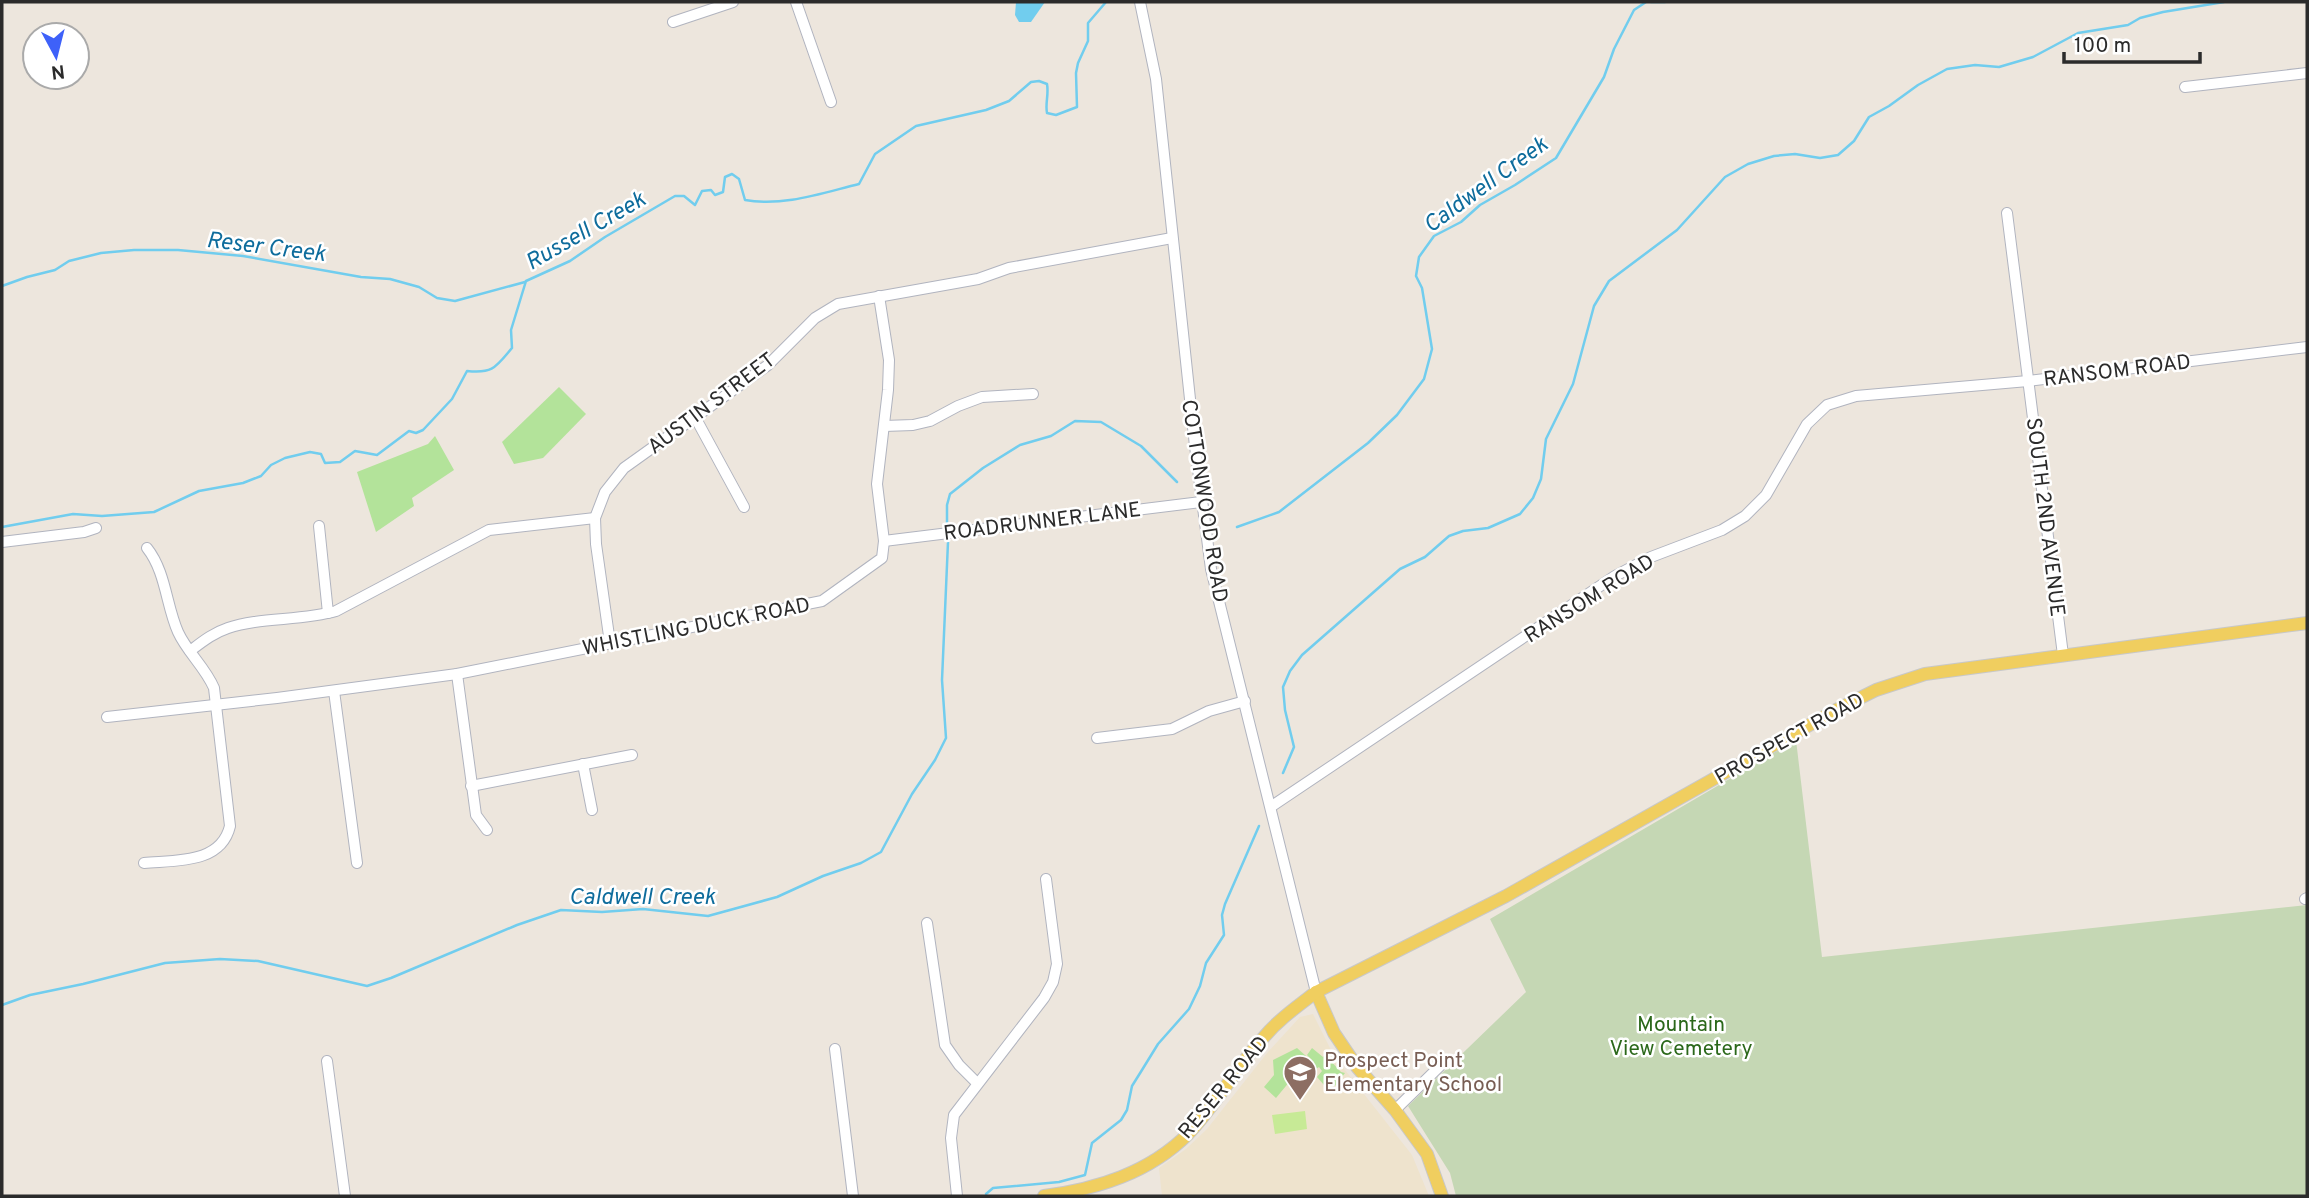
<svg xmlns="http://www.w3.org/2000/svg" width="2309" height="1198" font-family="Overpass,sans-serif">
<rect width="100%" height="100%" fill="#ede6dd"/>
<!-- education -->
<path fill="#eee3cd" d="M1313 1014 1334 1056 1412 1155 1429 1196H1162L1159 1168 1186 1149 1207 1129 1267 1053 1300 1017Z"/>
<!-- green -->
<g fill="#b3e39a">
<path d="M559 387 586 414 543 458 514 464 502 442Z"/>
<path d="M435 436 454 470 412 498 414 506 376 532 357 472 428 444Z"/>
<path d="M1297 1048 1306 1056 1305 1063 1276 1098 1264 1087 1274 1075 1273 1060Z"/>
<path d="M1312 1048 1323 1057 1325 1055 1341 1072 1345 1073 1335 1086 1329 1080 1324 1085 1317 1077 1322 1071 1319 1067 1316 1069 1311 1065 1314 1062 1307 1055Z"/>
</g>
<!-- cemetery -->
<path fill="#c5d7b4" d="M1796 740 1822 957 2307 905V1196H1456L1450 1173 1408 1106 1526 992 1490 919Z"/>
<!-- pitch -->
<path fill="#c7ea96" d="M1305 1111 1307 1129 1275 1134 1272 1115Z"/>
<!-- water -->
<path fill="#71cdee" d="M1016 2H1045L1031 22H1019L1015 15Z"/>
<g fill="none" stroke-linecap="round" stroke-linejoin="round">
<!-- stream -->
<g stroke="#71cdee" stroke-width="2.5">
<path d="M1651 2H1665"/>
<path d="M2 286 27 277 55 270 69 261 101 253 134 250H178L243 256 361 277 390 279 419 287 437 298 455 301 525 282"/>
<path d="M947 524V505L950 494 983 468 1020 445 1051 436 1075 421 1101 422 1141 446 1177 482"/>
<path d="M2 527 73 514 102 516 154 512 199 491 243 483 261 476 271 465 285 458 310 452 321 454 325 463 340 462 355 451 377 455 409 431 416 433 423 430 452 399 467 371C493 374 496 367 512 348L511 330 526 281 570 261 605 237 675 196H684L695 205 702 191 711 190 715 195 723 192 725 177 732 174 739 179 745 200C783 207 822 193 859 184L875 154 916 126 986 110 1009 101 1031 82 1039 81 1047 84C1049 95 1045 103 1047 113L1056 115 1077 107 1076 73 1078 63 1088 41V23L1106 2"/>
<path d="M1237 527 1279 512 1368 443 1397 415 1424 379 1432 349 1422 288 1416 276 1419 257 1434 236 1461 222 1480 205 1515 185 1556 158 1604 77 1614 49 1634 10 1646 2"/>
<path d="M1283 773 1294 747 1285 710 1283 687 1290 671 1302 655 1400 569 1425 557 1449 536 1463 531 1488 528 1520 514 1533 498 1541 479 1546 439 1573 384 1594 306 1609 281 1677 230 1725 177 1748 164 1774 156 1795 154 1820 158 1838 155 1854 141 1869 117 1889 106 1918 85 1947 69 1975 65 1999 67 2033 57 2078 33 2128 25 2140 18 2163 12 2224 2"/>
<path d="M2 1005 30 995 83 984 165 963 220 959 258 961 367 986 391 978 517 925 561 910 602 912 643 909 708 916 777 897 823 876 861 863 881 852 912 794 935 760 946 738 942 680 948 542"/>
<path d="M986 1194 993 1188 1059 1182 1085 1175 1092 1143 1121 1120 1127 1110 1132 1086 1142 1070 1158 1044 1189 1009 1200 986 1206 963 1224 935 1222 915 1225 904 1259 826"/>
</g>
<defs>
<g id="minor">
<path d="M796 2 831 102"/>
<path d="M1140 2 1156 79 1195 446 1211 569 1316 992"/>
<path d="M673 22 733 2"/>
<path d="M2185 87 2307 73"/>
<path d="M2007 213 2063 655"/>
<path d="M695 417 744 507"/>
<path d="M884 426 913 425 930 421 958 406 982 397 1033 394"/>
<path d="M319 526 328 613"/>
<path d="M884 541 1201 502"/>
<path d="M2 542 84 532 96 528"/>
<path d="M610 643 596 544 595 518 605 492 624 468 768 365 815 318 838 304 978 279 1009 268 1172 238"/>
<path d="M190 651C202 642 213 633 228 628 259 617 302 621 336 611L489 530 595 518"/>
<path d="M457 674 476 815 487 830"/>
<path d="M334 691 357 863"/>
<path d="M107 717 277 698 457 674 822 601 882 558 884 541 877 484 888 390 889 360 879 296"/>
<path d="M1097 738 1172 729 1209 711 1245 701"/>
<path d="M583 764 592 810"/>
<path d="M471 786 632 755"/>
<path d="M1272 806 1615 576 1651 557 1722 530 1745 516 1766 495 1807 424 1827 405 1856 396 2028 381 2307 347"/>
<path d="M144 863C176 860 221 864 230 826L214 688C205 667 187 652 178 632 166 605 166 572 147 548"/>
<path d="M2305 899 2307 898"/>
<path d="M927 923 945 1045 959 1065 977 1083"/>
<path d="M835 1049 853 1196"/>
<path d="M327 1061 345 1196"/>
<path d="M1395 1110 1440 1066"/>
<path d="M957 1196 951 1138 954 1115 1044 998 1053 982 1057 964 1046 879"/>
</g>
<g id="major">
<path d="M1316 992 1334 1033 1357 1067 1395 1110 1427 1154 1442 1196"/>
<path d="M1044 1196C1097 1189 1149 1173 1188 1134 1217 1104 1236 1067 1264 1037 1279 1019 1298 1006 1316 992L1506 896 1836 710 1876 690 1925 674 2307 623"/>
</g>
</defs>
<!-- minor casing -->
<use href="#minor" stroke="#b1b4bf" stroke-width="12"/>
<!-- major casing -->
<use href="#major" stroke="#c8c8c8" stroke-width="14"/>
<!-- minor -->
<use href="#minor" stroke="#fff" stroke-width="10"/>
<!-- major -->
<use href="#major" stroke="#f0ce5f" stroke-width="12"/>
</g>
<!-- icons -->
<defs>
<symbol id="school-pin" viewBox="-11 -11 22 30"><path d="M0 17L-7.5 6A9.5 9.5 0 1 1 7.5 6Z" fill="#8d6e63" stroke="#fff"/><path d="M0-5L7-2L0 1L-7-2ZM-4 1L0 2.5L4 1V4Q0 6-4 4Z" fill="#fff"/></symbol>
</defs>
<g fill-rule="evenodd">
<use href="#school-pin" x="1281" y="1053" width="38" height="52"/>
</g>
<g text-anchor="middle" stroke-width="5" stroke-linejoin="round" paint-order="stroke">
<!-- street labels -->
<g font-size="21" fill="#2b2b2b" stroke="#fff">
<text transform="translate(2117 370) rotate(-7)" y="7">RANSOM ROAD</text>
<text transform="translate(711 403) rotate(-37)" y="7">AUSTIN STREET</text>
<text transform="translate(1205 501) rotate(81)" y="7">COTTONWOOD ROAD</text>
<text transform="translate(2046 517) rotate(83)" y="7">SOUTH 2ND AVENUE</text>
<text transform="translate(1042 521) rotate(-7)" y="7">ROADRUNNER LANE</text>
<text transform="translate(1589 598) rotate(-32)" y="7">RANSOM ROAD</text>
<text transform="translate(696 626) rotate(-11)" y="7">WHISTLING DUCK ROAD</text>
<text transform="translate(1789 738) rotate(-29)" y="7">PROSPECT ROAD</text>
<text transform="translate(1223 1087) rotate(-50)" y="7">RESER ROAD</text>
</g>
<!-- park labels -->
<g font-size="21" fill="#2b681a" stroke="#fff">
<text x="1681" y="1031">Mountain<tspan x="1681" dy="24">View Cemetery</tspan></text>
</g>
<!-- education labels -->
<g font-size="21" fill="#785e54" stroke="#fff" text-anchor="start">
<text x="1324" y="1067">Prospect Point<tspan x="1324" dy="24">Elementary School</tspan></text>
</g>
<!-- water labels -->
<g font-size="23" font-style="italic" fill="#0e6c9c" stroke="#fff">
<text transform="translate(1485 184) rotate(-36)" y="8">Caldwell Creek</text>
<text transform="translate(585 230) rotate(-30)" y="8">Russell Creek</text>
<text transform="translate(266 246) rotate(7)" y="8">Reser Creek</text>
<text x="642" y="904">Caldwell Creek</text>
</g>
</g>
<!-- border -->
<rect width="2309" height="1198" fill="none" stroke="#2b2b2b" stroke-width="7"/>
<!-- north arrow -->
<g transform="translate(56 56) rotate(173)"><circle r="33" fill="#ffffff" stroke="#aaaaaa" stroke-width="2"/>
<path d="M0-5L12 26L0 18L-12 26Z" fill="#3e61f9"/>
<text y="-10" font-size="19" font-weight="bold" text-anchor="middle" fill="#2b2b2b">N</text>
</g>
<!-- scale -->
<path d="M2064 52v10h136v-10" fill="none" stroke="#2b2b2b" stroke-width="3.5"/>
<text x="2074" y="52" font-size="21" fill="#2b2b2b" stroke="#ffffff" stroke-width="5" paint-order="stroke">100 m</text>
</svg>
